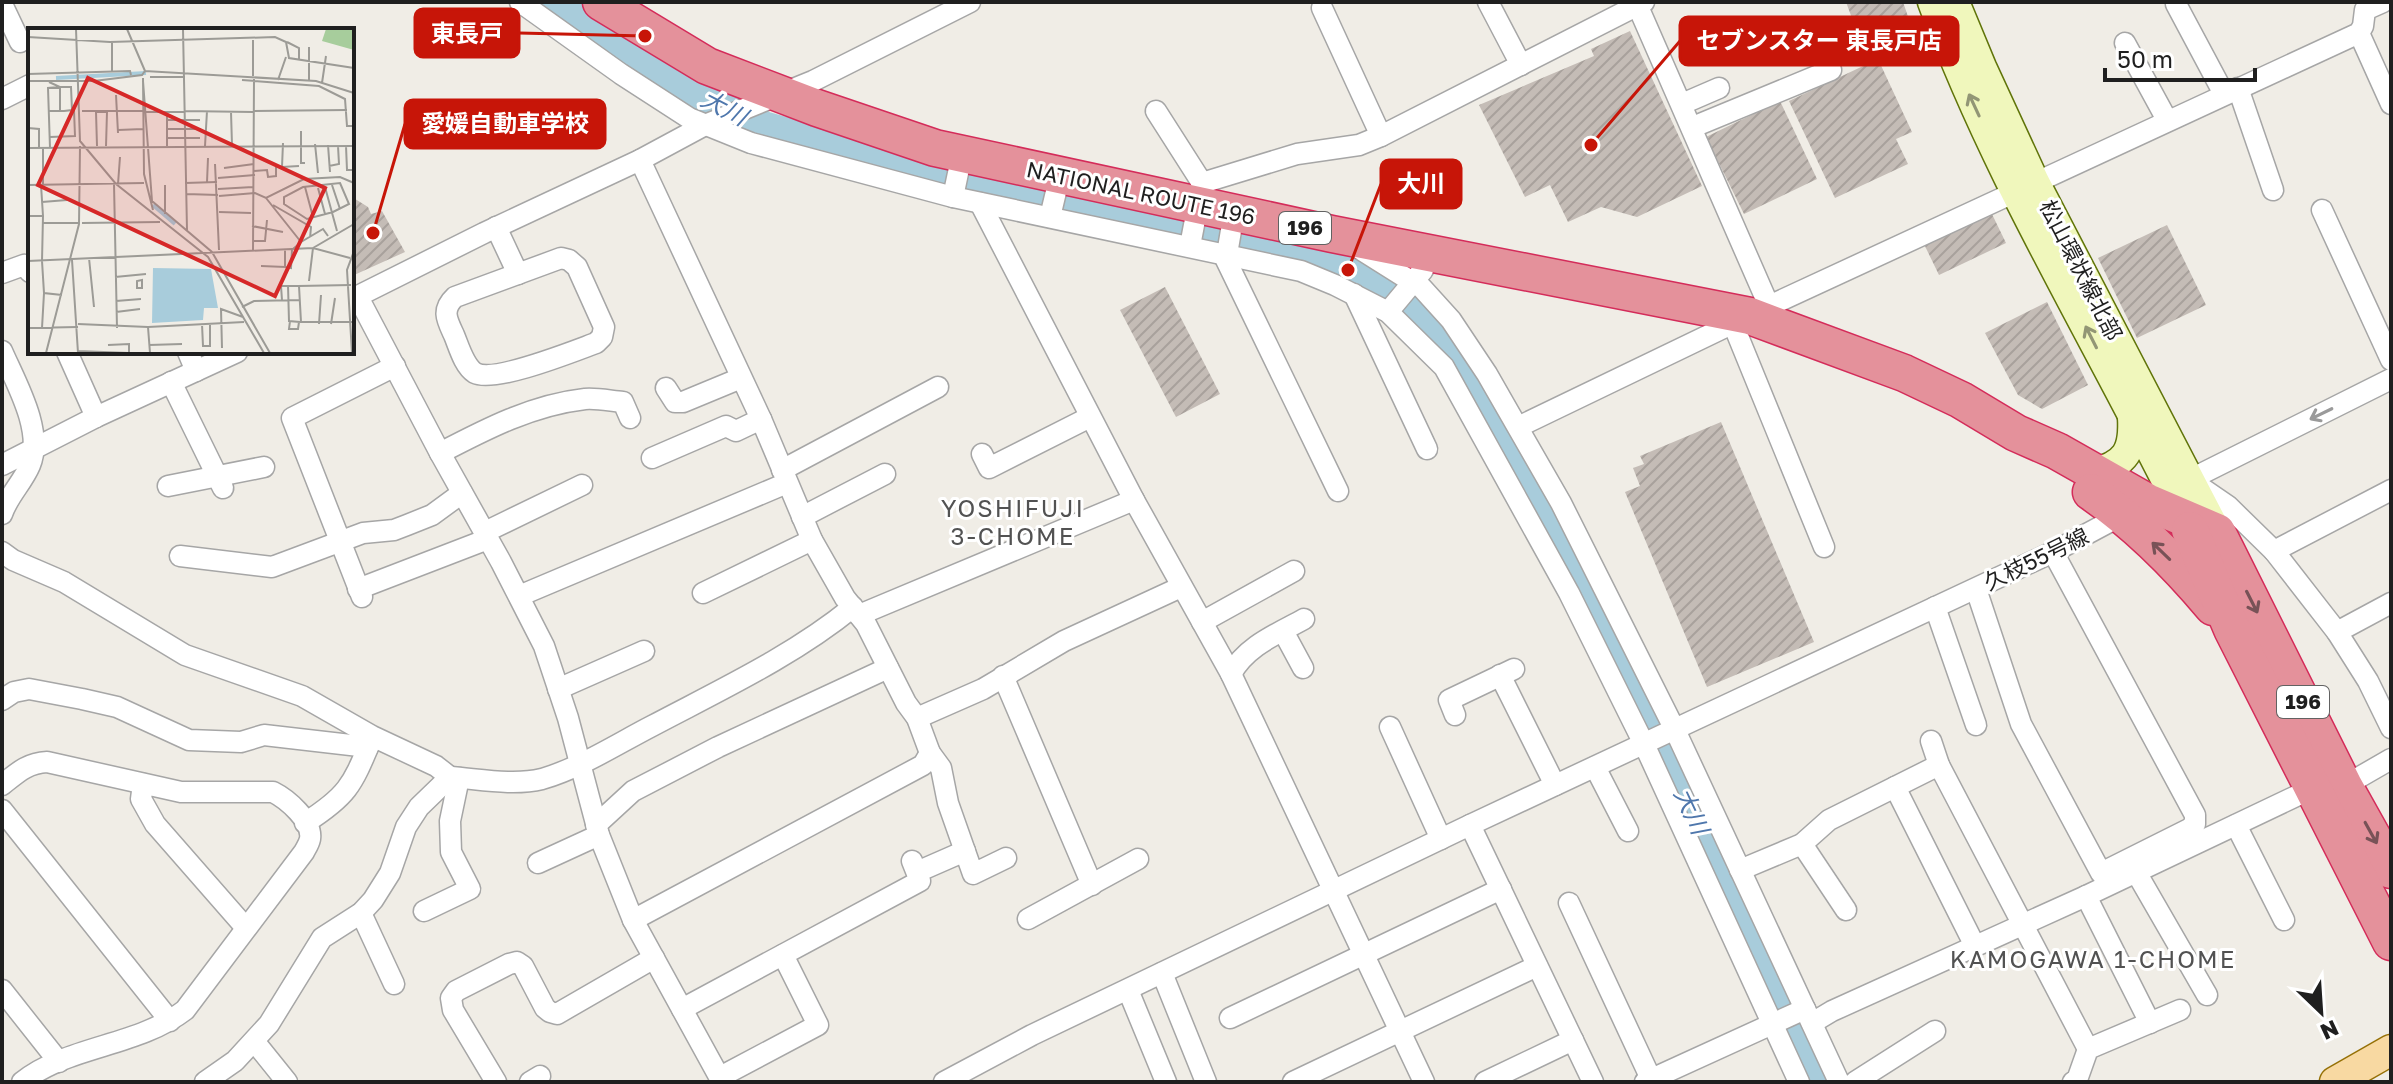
<svg xmlns="http://www.w3.org/2000/svg" width="2393" height="1084" font-family="'Golos Text','Noto Sans JP',sans-serif">
<defs>
<pattern id="building-hatch" width="6" height="6" patternUnits="userSpaceOnUse" patternTransform="scale(2)"><rect width="6" height="6" fill="#c4bcb6"/><path d="M-1 1l2-2M0 6l6-6M5 7l2-2" fill="none" stroke="#a8a19c"/></pattern>
</defs>
<rect width="100%" height="100%" fill="#f0ede6"/>
<g fill="none" stroke-linecap="round" stroke-linejoin="round">
<!-- river -->
<path stroke="#a8ccdb" stroke-width="36" d="M551 2 631 60 763 129 933 176 1213 235 1348 270 1414 315 1456 361 1535 495 1619 658 1776 987 1819 1082"/>
</g>
<!-- building -->
<g fill="url(#building-hatch)">
<path d="M1846 2H1903L1914 34 1864 51Z"/>
<path d="M1630 31 1702 186 1637 217 1601 207 1568 222 1550 185 1525 197 1479 105 1594 56 1591 49Z"/>
<path d="M1878 59 1912 132 1896 139 1908 164 1835 198 1789 101Z"/>
<path d="M1780 101 1817 179 1744 214 1706 137Z"/>
<path d="M352 197 368 207 371 214 382 211 405 252 352 276Z"/>
<path d="M1990 210 2006 243 1939 275 1923 242Z"/>
<path d="M2167 225 2206 305 2137 338 2098 258Z"/>
<path d="M1165 287 1220 394 1176 417 1120 310Z"/>
<path d="M2047 302 2088 385 2042 409 2018 395 1985 333Z"/>
<path d="M1721 422 1814 642 1707 687 1625 492 1640 486 1633 468 1644 464 1640 456Z"/>
</g>
<g fill="none" stroke-linecap="round" stroke-linejoin="round">
<defs>
<g id="street">
<path d="M520 2 621 74 689 118 751 143 953 197 1301 271 1335 285 1388 312 1444 367 1569 593 1644 744 1799 1082"/>
<path d="M1488 2 1521 65"/>
<path d="M1636 2 1769 306"/>
<path d="M2 4 20 42"/>
<path d="M2176 4 2224 94"/>
<path d="M1322 8 1381 136"/>
<path d="M2359 33 2391 104"/>
<path d="M2125 43 2167 120"/>
<path d="M2238 88 2273 190"/>
<path d="M2 99 30 85"/>
<path d="M1682 104 1719 88"/>
<path d="M1156 111 1202 183"/>
<path d="M1693 127 1831 70"/>
<path d="M640 160 761 419 812 540 845 598 866 624 906 703 917 718 930 753 941 768 948 803 973 874 1006 858"/>
<path d="M953 197 962 154"/>
<path d="M980 203 1134 500 1231 674 1424 1082"/>
<path d="M2322 210 2391 360"/>
<path d="M1234 213 1226 260 1338 491"/>
<path d="M1050 217 1060 175"/>
<path d="M496 227 518 274"/>
<path d="M1190 246 1202 183 1297 154 1359 145 1381 136 1644 2"/>
<path d="M1360 249 1422 288 1451 320 1487 374 1561 503 1675 730 1839 1082"/>
<path d="M561 258 569 260 577 267 604 327 602 337 596 343C574 351 495 383 475 373 464 366 459 347 454 335 447 320 441 310 455 297Z"/>
<path d="M2 273 24 265 30 272"/>
<path d="M1354 294 1427 449"/>
<path d="M358 297 440 453 501 562 544 646 568 718 599 835 633 920 722 1082"/>
<path d="M352 299 484 233 640 160 705 125 813 81 970 2"/>
<path d="M1388 312 1423 270"/>
<path d="M1733 324 1824 547"/>
<path d="M2 351C16 383 44 431 30 465 23 482 8 496 2 514"/>
<path d="M67 352 96 417"/>
<path d="M188 352 196 371"/>
<path d="M171 382 223 488"/>
<path d="M666 388 675 402H683L741 378"/>
<path d="M1518 427 1769 306 2359 33 2363 26 2365 10 2383 2"/>
<path d="M440 453C486 429 532 405 585 399 597 398 611 401 623 402L630 418"/>
<path d="M982 454 989 468 1090 417"/>
<path d="M652 458 726 426 736 431 761 419"/>
<path d="M2 465 96 417 237 352"/>
<path d="M782 470 938 387"/>
<path d="M2193 482 2228 506 2274 551"/>
<path d="M2179 485 2391 379"/>
<path d="M168 486 264 467"/>
<path d="M2391 490 2274 551 2337 632 2368 681 2391 728"/>
<path d="M802 517 885 474"/>
<path d="M485 532 582 485"/>
<path d="M2 552 13 560 64 582 185 655 302 696 372 736 436 766 450 777"/>
<path d="M180 556 272 567 363 533 394 530 407 525 432 515 462 493"/>
<path d="M358 589 488 539"/>
<path d="M1976 589 2021 724 2101 873 2189 829 2195 824V815L2053 552"/>
<path d="M703 593 812 540"/>
<path d="M519 596 787 483"/>
<path d="M362 597 292 418 395 366"/>
<path d="M1935 607 1976 725"/>
<path d="M859 615 1134 500"/>
<path d="M1202 622 1294 571"/>
<path d="M1283 631 1303 668"/>
<path d="M2337 632 2391 603"/>
<path d="M1231 674C1246 646 1277 634 1304 619"/>
<path d="M1500 675 1555 785"/>
<path d="M1003 676 1092 885"/>
<path d="M558 689 644 651"/>
<path d="M2 700 14 692 29 689 82 699 117 707 189 740 241 742 264 735 368 747"/>
<path d="M1455 715 1449 700 1514 669"/>
<path d="M917 718 983 689 1064 641 1181 587"/>
<path d="M1390 727 1441 839"/>
<path d="M1931 741 1939 765 2088 1049"/>
<path d="M1595 767 1628 831"/>
<path d="M143 784 141 799 155 824 246 928"/>
<path d="M2 785C17 773 27 763 47 762L181 792H273C287 799 313 821 310 839 309 844 306 848 304 852L185 1010C137 1047 69 1045 22 1082"/>
<path d="M2344 786 2391 759"/>
<path d="M1895 787 1975 946"/>
<path d="M2 810 170 1021"/>
<path d="M305 823C349 795 352 785 372 738"/>
<path d="M596 825 633 791 718 747 888 668"/>
<path d="M1470 825 1593 1082"/>
<path d="M2236 825 2284 920"/>
<path d="M1802 844 1846 910"/>
<path d="M538 863 599 835"/>
<path d="M1740 870 1802 844 1829 820 1939 765"/>
<path d="M917 872 965 851"/>
<path d="M2136 872 2207 995"/>
<path d="M2086 896 2150 1023"/>
<path d="M1569 903 1651 1079"/>
<path d="M424 911 470 889 451 852 450 821 459 778"/>
<path d="M361 913 394 984"/>
<path d="M1028 919 1138 859"/>
<path d="M633 920 923 765 930 753"/>
<path d="M1162 973 1206 1082"/>
<path d="M2 990 59 1062"/>
<path d="M1128 990 1166 1082"/>
<path d="M682 1009 920 881 912 861"/>
<path d="M1230 1018 1501 889"/>
<path d="M1812 1023 1832 1011 2086 896 2311 789"/>
<path d="M254 1041 287 1082"/>
<path d="M720 1077 818 1025 783 955"/>
<path d="M205 1082 235 1061 269 1024 322 938 361 913 373 900 390 873 406 827 419 807 450 777C479 779 513 786 542 779 580 768 617 744 652 726 720 690 793 656 853 607"/>
<path d="M496 1082 453 1010 451 998 456 991 509 964 517 962 523 966 545 1008 550 1012 557 1014 654 958"/>
<path d="M530 1082 540 1076"/>
<path d="M944 1082 1032 1035 1470 825 2053 552 2126 513"/>
<path d="M1293 1082 1537 966"/>
<path d="M1485 1082 1573 1040"/>
<path d="M1645 1082 1805 1009"/>
<path d="M1855 1082 1935 1031"/>
<path d="M2073 1082 2077 1080 2088 1049 2180 1010"/>
</g>
<g id="secondary">
<path d="M1932 2C1998 182 2100 345 2184 517"/>
<path d="M1955 2 1982 67 2035 182 2217 532"/>
<path d="M2093 473C2126 464 2134 451 2132 417"/>
</g>
<path id="primary" d="M2335 1082 2391 1050"/>
<g id="highway">
<path d="M601 2 707 66 817 108 935 148 1332 234 1750 316 1904 373 1961 400 2016 433 2057 451 2147 502 2217 532 2344 786 2391 870"/>
<path d="M2091 492C2137 524 2177 564 2213 607"/>
<path d="M2190 530 2232 629 2391 942"/>
</g>
</defs>
<!-- street casing -->
<use href="#street" stroke="#a6a6a6" stroke-width="23"/>
<!-- secondary casing -->
<use href="#secondary" stroke="#607409" stroke-width="31"/>
<!-- primary casing -->
<use href="#primary" stroke="#957006" stroke-width="33"/>
<!-- highway casing -->
<use href="#highway" stroke="#d42c5a" stroke-width="39"/>
<!-- street -->
<use href="#street" stroke="#fff" stroke-width="20"/>
<!-- secondary -->
<use href="#secondary" stroke="#f0f7bc" stroke-width="28"/>
<!-- primary -->
<use href="#primary" stroke="#f8d9a2" stroke-width="30"/>
<!-- highway -->
<use href="#highway" stroke="#e4919b" stroke-width="36"/>
</g>
<!-- one-way arrows -->
<defs><path id="oneway-shaft" d="M-6 0H5M1.5-3L5.5 0L1.5 3" fill="none" stroke-width="1.6" stroke-linecap="round" stroke-linejoin="round" transform="scale(2)"/></defs>
<g stroke="#929675">
<use href="#oneway-shaft" transform="translate(1974 105) rotate(-115)"/>
<use href="#oneway-shaft" transform="translate(2091 337) rotate(-117)"/>
</g>
<use stroke="#9a9a9a" href="#oneway-shaft" transform="translate(2321 414) rotate(154)"/>
<g stroke="#785257">
<use href="#oneway-shaft" transform="translate(2161 551) rotate(-136)"/>
<use href="#oneway-shaft" transform="translate(2252 602) rotate(63)"/>
<use href="#oneway-shaft" transform="translate(2371 833) rotate(61)"/>
</g>
<g text-anchor="middle" stroke-width="6" stroke-linejoin="round" paint-order="stroke">
<!-- shield labels -->
<g fill="#fff" stroke="#626262" stroke-width="2">
<rect x="1279" y="212" width="52" height="32" rx="6"/>
<rect x="2277" y="686" width="52" height="32" rx="6"/>
</g>
<g font-size="20" font-weight="bold" fill="#1f1f1f">
<text x="1305" y="235">196</text>
<text x="2303" y="709">196</text>
</g>
<!-- street labels -->
<g font-size="22" fill="#1f1f1f" stroke="#fff">
<text transform="translate(1141 193) rotate(12)" y="8">NATIONAL ROUTE 196</text>
<text transform="translate(2081 270) rotate(63)" y="8">松山環状線北部</text>
<text transform="translate(2036 559) rotate(-26)" y="8">久枝55号線</text>
</g>
<!-- water labels -->
<g font-size="24" font-style="italic" fill="#4f77ac" stroke="#fff">
<text transform="translate(724 108) rotate(27)" y="8">大川</text>
<text transform="translate(1691 811) rotate(65)" y="8">大川</text>
</g>
<!-- neighbourhood labels -->
<g font-size="24" letter-spacing="2" fill="#525252" stroke="#fff">
<text x="1013" y="517">YOSHIFUJI<tspan x="1013" dy="28">3-CHOME</tspan></text>
<text x="2093" y="968">KAMOGAWA 1-CHOME</text>
</g>
</g>
<!-- overview -->
<g transform="translate(28 28)">
<rect width="326" height="326" fill="#f0ede6"/>
<path d="M298 1H326V22L294 13Z" fill="#a7cd9c"/>
<path d="M125 240 183 241 190 280H176L175 292 124 295Z" fill="#a8ccdb"/>
<path fill="none" stroke="#a8ccdb" stroke-width="4" d="M28 50 118 45M125 177 147 196"/>
<path fill="none" stroke="#9c9b96" stroke-width="2" d="M48 1 52 113 88 156 180 229 236 325M99 1 117 43M155 1 159 202M0 9 82 14 247 9 258 14 261 30 326 40M225 12V48M259 14 271 20V32M84 45V14M0 46 102 43 103 47M122 49H157M115 50 116 146 125 182M214 52 291 58 317 71 319 98H326M250 52 258 29M0 53H66L114 47 117 43 288 53 326 65M115 53 124 173 184 224 242 325M281 53V19M21 54 32 59 20 60 22 120M294 55 298 28M88 67 90 105M21 83H36L44 82 43 59H32V83M54 83H115M156 83 225 84M225 83 319 82M117 84H156M203 84 204 117M139 85V118M139 92H172M0 100 11 101V120M139 101H173M90 102 115 101M273 103V135H277M22 109 47 108 46 82M139 110H172M255 115 254 139 271 138M287 116 290 145M300 117 302 144M69 118 68 84H79L78 118M177 118 179 83M318 118 319 142H326M0 120 326 118M187 136 191 222M301 138 311 136 310 118M196 140 226 136M226 143 239 142 240 149 248 148V136M190 150 227 147M179 154 180 130M157 155 189 154M312 155 321 176 305 184 279 191 256 176V169L275 159ZM15 156V120M86 156 89 300M90 156 92 129M0 157 116 155M137 157V186M304 157 312 181M277 159 285 189M297 159 309 203M290 160 297 186M190 161 225 159M158 166 190 167M191 168 227 165 238 170 276 151 312 149 326 155M238 170 273 214M14 174 39 172M245 177 283 199 282 210M191 184 223 185M0 188H15L13 157M15 195H51M54 195 132 194M224 198 255 204M225 213H237L239 192M225 222 226 51M61 230 66 279M44 232 50 325M0 233 285 220 322 230M14 233 16 265 34 267M14 233 15 188M233 238 257 239V222M257 239 263 240 264 222 273 214 295 201 300 208M87 249 118 246M114 252V260H109V253ZM281 253 285 220 326 196M260 257 261 293 272 294M323 257 271 258 273 294H326M254 272 253 258H271M88 273 113 271M214 279 226 273 271 272M88 284 112 281M262 293 261 301H270L271 294M50 296 120 299 216 294M174 296 175 318H182V295M291 296 293 267M303 296 307 270M120 299 122 325M0 300 50 299M14 300 16 265M80 317 101 316V324M121 317 154 316M194 320 193 281 215 289M50 323 101 325M18 325 51 196 52 118M324 325 319 242 326 223"/>
<path fill="#d62828" fill-opacity="0.15" stroke="#d62828" stroke-width="4" d="M60 50 297 160 247 268 10 157Z"/>
<rect width="326" height="326" fill="none" stroke="#1f1f1f" stroke-width="4"/>
</g>
<!-- callouts -->
<path fill="none" stroke="#c71508" stroke-width="3" d="M645 36L519 33M1591 145L1680 41M373 233L405 124M1348 270L1381 184"/>
<g fill="#c71508" stroke="#fff" stroke-width="3">
<circle cx="645" cy="36" r="8"/>
<circle cx="1591" cy="145" r="8"/>
<circle cx="373" cy="233" r="8"/>
<circle cx="1348" cy="270" r="8"/>
</g>
<g fill="#c71508" stroke="#c71508" stroke-width="3">
<rect x="415" y="9" width="104" height="48" rx="8"/>
<rect x="1680" y="17" width="278" height="48" rx="8"/>
<rect x="405" y="100" width="200" height="48" rx="8"/>
<rect x="1381" y="160" width="80" height="48" rx="8"/>
</g>
<g font-size="24" text-anchor="middle" font-weight="bold" fill="#fff">
<text x="467" y="42">東長戸</text>
<text x="1819" y="49">セブンスター 東長戸店</text>
<text x="505" y="132">愛媛自動車学校</text>
<text x="1421" y="192">大川</text>
</g>
<!-- border -->
<rect width="2393" height="1084" fill="none" stroke="#1f1f1f" stroke-width="8"/>
<!-- north arrow -->
<g transform="translate(2321 1012) rotate(155)" stroke="#ffffff" stroke-width="6" paint-order="stroke">
<path d="M0-6L14 30L0 20L-14 30Z" fill="#1f1f1f"/>
<text y="-12" font-size="22" font-weight="bold" text-anchor="middle" fill="#1f1f1f">N</text>
</g>
<!-- scale -->
<path d="M2105 68v12h150v-12" fill="none" stroke="#1f1f1f" stroke-width="4"/>
<text x="2117" y="68" font-size="24" fill="#1f1f1f" stroke="#ffffff" stroke-width="6" paint-order="stroke">50 m</text>
</svg>
